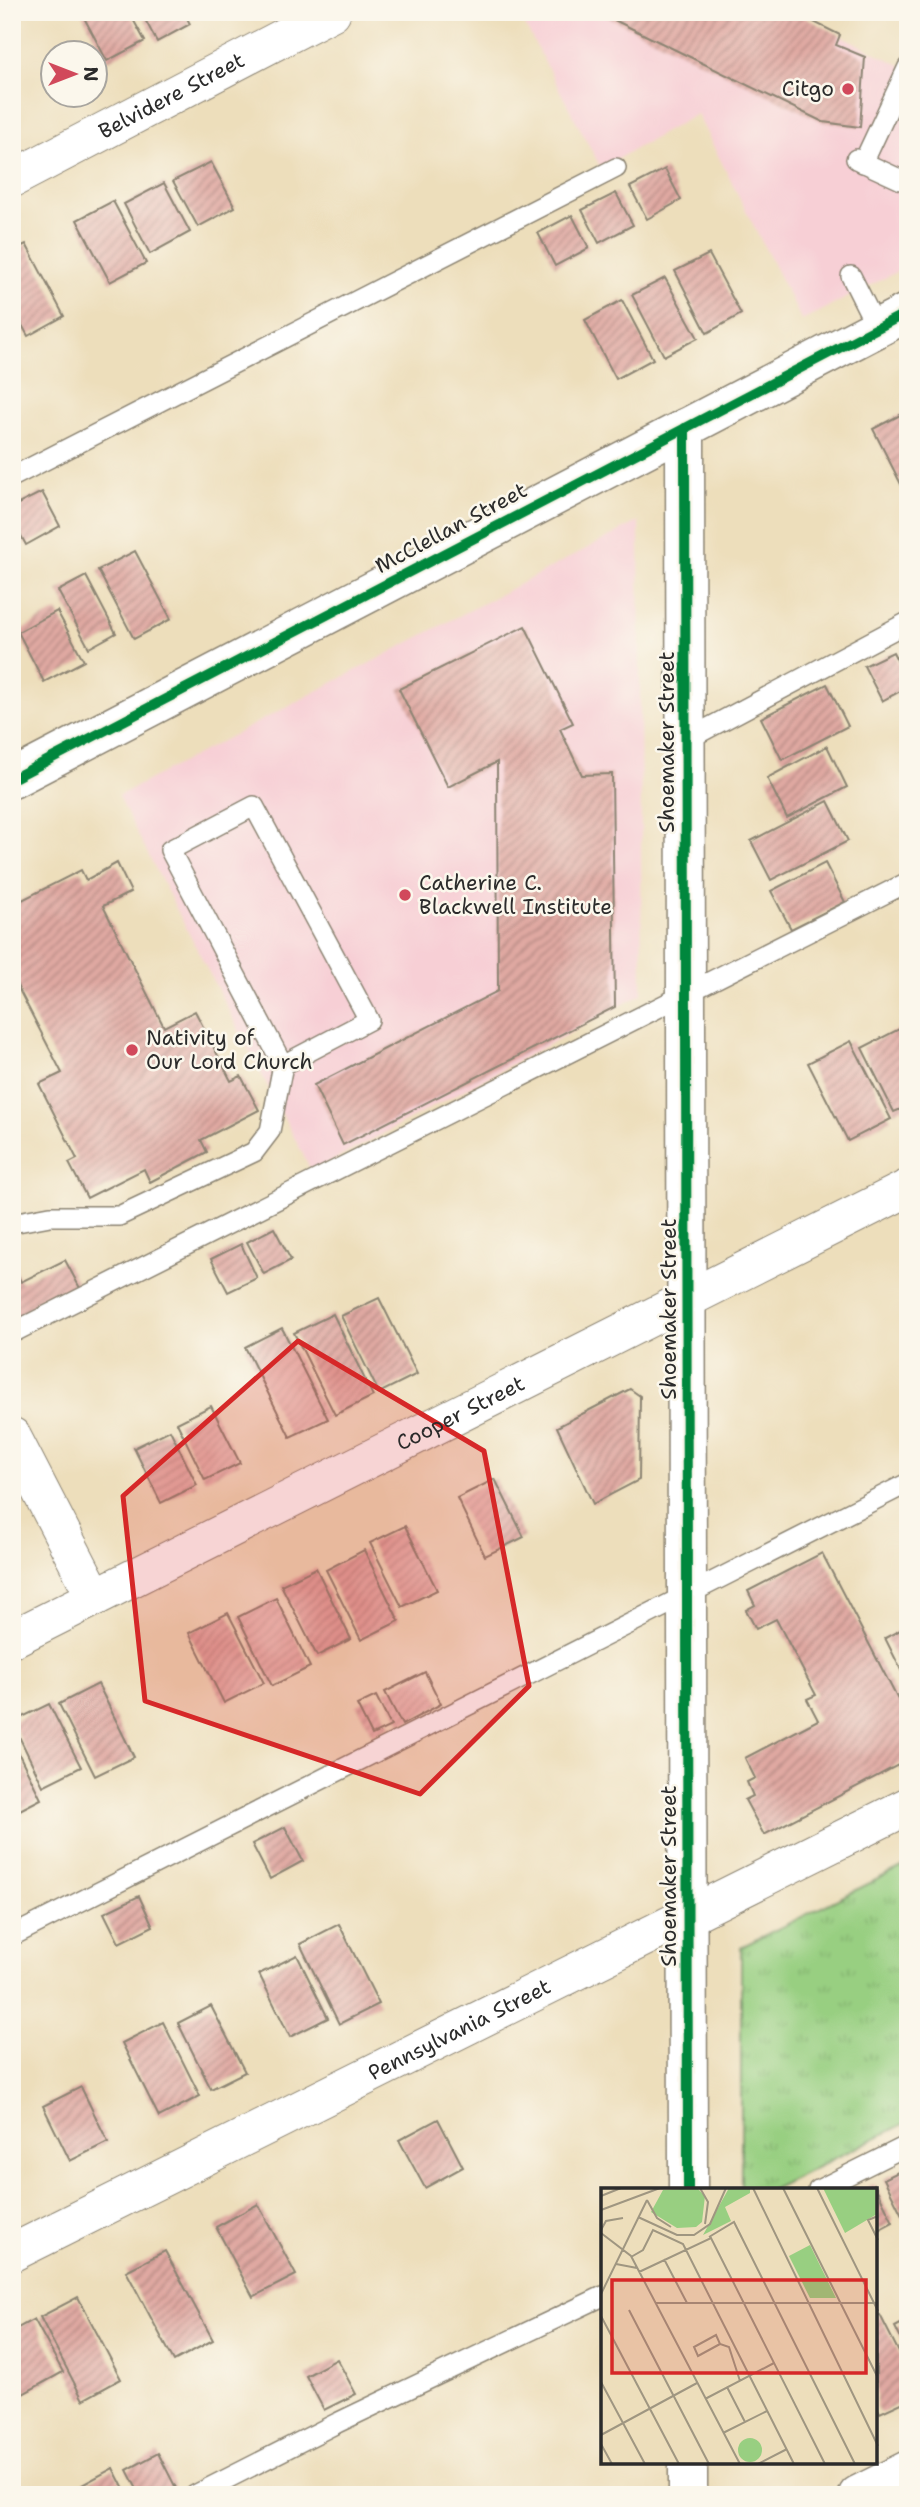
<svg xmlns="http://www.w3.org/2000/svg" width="920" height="2507" font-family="'Shantell Sans',sans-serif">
<defs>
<pattern id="grass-tufts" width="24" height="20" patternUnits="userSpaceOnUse" patternTransform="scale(1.75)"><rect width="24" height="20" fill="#98cf81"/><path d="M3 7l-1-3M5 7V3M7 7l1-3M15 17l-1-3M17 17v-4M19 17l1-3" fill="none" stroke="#83b270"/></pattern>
<pattern id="building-hatch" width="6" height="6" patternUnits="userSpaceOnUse" patternTransform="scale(1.75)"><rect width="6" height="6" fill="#e0a9a2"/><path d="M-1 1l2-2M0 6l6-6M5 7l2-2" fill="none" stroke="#b68a84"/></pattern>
</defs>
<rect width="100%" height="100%" fill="#fbf7ec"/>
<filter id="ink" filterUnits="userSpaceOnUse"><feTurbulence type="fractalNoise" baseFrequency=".0143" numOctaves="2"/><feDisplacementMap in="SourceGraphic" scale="14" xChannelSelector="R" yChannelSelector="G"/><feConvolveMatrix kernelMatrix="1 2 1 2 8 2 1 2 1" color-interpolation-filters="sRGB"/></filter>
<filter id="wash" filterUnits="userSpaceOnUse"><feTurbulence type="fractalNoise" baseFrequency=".00686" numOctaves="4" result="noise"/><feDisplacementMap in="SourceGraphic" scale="28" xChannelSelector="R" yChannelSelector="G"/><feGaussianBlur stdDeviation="1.57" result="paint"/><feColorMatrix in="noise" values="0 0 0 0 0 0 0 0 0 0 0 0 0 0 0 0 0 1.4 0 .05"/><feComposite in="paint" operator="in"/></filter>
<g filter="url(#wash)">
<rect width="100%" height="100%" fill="#eddebb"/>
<!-- built -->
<g fill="#f7cfd5">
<path d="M518 12H794L908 69V266L802 321 697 114 601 168Z"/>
<path d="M639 521 642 994 312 1172 118 796Z"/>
</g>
<!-- grass -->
<path fill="url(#grass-tufts)" stroke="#627d56" stroke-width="2" d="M908 1864V2122L771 2190H741V1947Z"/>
<g id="blocks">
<!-- building -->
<g fill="url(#building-hatch)">
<path d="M81 12H129L145 41 107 61Z"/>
<path d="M141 12H184L190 24 157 42Z"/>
<path d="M598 12H794L840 35 836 45 865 57 860 127 823 122Z"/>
<path d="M211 162 235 207 198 227 173 181Z"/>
<path d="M665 169 681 200 647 219 630 187Z"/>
<path d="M164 183 190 232 150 254 124 204Z"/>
<path d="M616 193 633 225 599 243 582 210Z"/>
<path d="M113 201 146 263 110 282 77 220Z"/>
<path d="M572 215 589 248 555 266 538 233Z"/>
<path d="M26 244 64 316 28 336 12 307V251Z"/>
<path d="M709 254 741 314 707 333 675 271Z"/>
<path d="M665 278 698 338 664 356 632 295Z"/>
<path d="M622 300 653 359 616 379 585 320Z"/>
<path d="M908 411V498L873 429Z"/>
<path d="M42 492 60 526 26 545 12 519V507Z"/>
<path d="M135 551 171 619 134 639 98 570Z"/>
<path d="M86 576 116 633 89 648 58 591Z"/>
<path d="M57 611 84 661 44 682 18 632Z"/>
<path d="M525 626 573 723 560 729 582 775 612 774 615 1007 343 1145 314 1085 498 991 497 762 448 787 399 689Z"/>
<path d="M893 652 908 682V687L882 701 864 666Z"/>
<path d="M827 684 848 726 782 760 761 718Z"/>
<path d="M827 746 847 787 787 818 767 778Z"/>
<path d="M828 801 848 841 771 880 751 841Z"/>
<path d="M117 863 131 892 103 906 164 1027 195 1011 231 1081 241 1076 259 1110 201 1140 207 1152 150 1182 144 1169 87 1198 69 1163 77 1159 39 1084 62 1073 12 976V905L81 870 86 880Z"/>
<path d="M825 863 845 902 791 929 771 891Z"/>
<path d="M899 1029 908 1048V1106L894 1112 862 1048Z"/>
<path d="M851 1041 891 1119 848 1141 808 1063Z"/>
<path d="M274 1228 291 1260 264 1274 247 1242Z"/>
<path d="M241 1244 257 1278 228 1292 211 1259Z"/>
<path d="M65 1260 81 1290 12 1325V1264L21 1282Z"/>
<path d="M379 1298 417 1374 379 1393 341 1316Z"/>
<path d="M333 1314 373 1396 335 1415 294 1333Z"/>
<path d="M282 1328 328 1419 290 1437 245 1347Z"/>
<path d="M630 1389 640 1396 639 1480 593 1504 557 1427Z"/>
<path d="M211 1406 240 1463 205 1480 177 1423Z"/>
<path d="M170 1430 197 1485 161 1503 134 1448Z"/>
<path d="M495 1479 524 1537 485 1556 457 1498Z"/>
<path d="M405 1526 437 1590 402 1607 370 1543Z"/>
<path d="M364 1550 399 1621 361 1640 326 1570Z"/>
<path d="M822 1553 908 1719V1760L764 1835 745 1800 753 1796 747 1782 755 1778 745 1758 818 1720 807 1699 816 1695 776 1619 756 1629 746 1610 755 1605 748 1591Z"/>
<path d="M316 1568 351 1639 317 1656 281 1585Z"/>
<path d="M276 1598 310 1667 272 1686 238 1617Z"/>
<path d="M228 1613 264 1683 224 1703 189 1633Z"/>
<path d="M908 1626V1684L885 1638Z"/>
<path d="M425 1672 441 1704 402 1725 385 1692Z"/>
<path d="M98 1684 134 1757 95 1776 59 1704Z"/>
<path d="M376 1696 391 1726 372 1735 357 1705Z"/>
<path d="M49 1704 81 1767 43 1786 12 1722Z"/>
<path d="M12 1740 41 1799 12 1814Z"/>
<path d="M285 1827 303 1861 270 1879 252 1844Z"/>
<path d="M139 1896 153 1926 119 1943 104 1913Z"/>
<path d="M339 1924 379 2004 339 2024 300 1944Z"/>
<path d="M297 1955 328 2018 290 2037 259 1974Z"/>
<path d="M211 2006 245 2072 211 2089 178 2023Z"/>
<path d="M163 2022 200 2096 159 2117 122 2043Z"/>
<path d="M81 2087 108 2142 70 2161 43 2106Z"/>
<path d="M438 2119 463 2167 425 2188 399 2140Z"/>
<path d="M908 2167V2217L904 2219 884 2179Z"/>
<path d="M874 2184 893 2222 876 2231V2190H862Z"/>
<path d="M258 2204 296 2275 253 2297 216 2227Z"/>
<path d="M165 2251 213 2340 174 2361 126 2271Z"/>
<path d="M78 2297 121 2379 83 2400 40 2317Z"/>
<path d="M880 2315 908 2370V2400L880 2413 876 2405V2317Z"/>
<path d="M34 2319 63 2372 23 2394 12 2374V2331Z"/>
<path d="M908 2320V2353L895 2327Z"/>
<path d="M337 2359 356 2394 324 2410 306 2376Z"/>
<path d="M158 2453 176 2488 163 2495H140L127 2470Z"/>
<path d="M113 2468 127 2495H87L82 2485Z"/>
</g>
</g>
</g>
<g filter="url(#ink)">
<use href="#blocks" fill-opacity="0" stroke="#8c8473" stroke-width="2"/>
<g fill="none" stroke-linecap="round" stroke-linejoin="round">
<defs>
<g id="lane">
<path d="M856 159 908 183"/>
<path d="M863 163 908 67"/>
<path d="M851 276 877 328"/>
<path d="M12 477 616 168"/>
<path d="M686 740 908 622"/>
<path d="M12 1223 50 1216H119L254 1152 270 1131 283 1065 170 850 254 806 369 1020 283 1065"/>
<path d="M12 1333 908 882"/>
<path d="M12 1936 908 1483"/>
<path d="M818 2190 908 2145"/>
<path d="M195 2495 337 2423 603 2296"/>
</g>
<g id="street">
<path id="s1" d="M12 179 332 12"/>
<path d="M12 1436 95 1597"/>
<path id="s2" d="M12 1639 908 1188"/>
<path id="s3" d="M12 2253 908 1806"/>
</g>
<g id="secondary">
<path d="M685 428 688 2190"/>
<path d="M12 779 908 312"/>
<path d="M688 2463V2495"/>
<path d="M858 2495 908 2470"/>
</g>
</defs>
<!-- lane casing -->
<use href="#lane" stroke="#8c8473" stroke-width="22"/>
<!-- street casing -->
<use href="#street" stroke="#8c8473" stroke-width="39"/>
<!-- secondary casing -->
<use href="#secondary" stroke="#8c8473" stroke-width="41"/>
<!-- lane -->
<use href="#lane" stroke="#fff" stroke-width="19"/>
<!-- street -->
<use href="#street" stroke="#fff" stroke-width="37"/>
<!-- secondary -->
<use href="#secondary" stroke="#fff" stroke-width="38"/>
<defs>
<g id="cycleway">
<path d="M685 428 688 2190"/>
<path d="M12 779 908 312"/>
</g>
</defs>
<!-- cycleway casing -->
<use href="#cycleway" stroke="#fbf7ec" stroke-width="15"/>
<!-- cycleway -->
<use href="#cycleway" stroke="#00873e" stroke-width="10"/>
</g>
</g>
<!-- marked area -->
<path fill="#d62828" fill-opacity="0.2" stroke="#d62828" stroke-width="5" stroke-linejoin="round" d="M298 1341 484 1451 529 1686 420 1794 145 1701 123 1496Z"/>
<!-- markers -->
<g fill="#d1495b" stroke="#fbf7ec" stroke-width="2.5">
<circle cx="848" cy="89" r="7"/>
<circle cx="405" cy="895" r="7"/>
<circle cx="132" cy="1050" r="7"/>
</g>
<g text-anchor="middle" stroke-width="5" stroke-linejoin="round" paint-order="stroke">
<!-- poi labels -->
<g font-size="21" fill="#2b2b2b" stroke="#fbf7ec" text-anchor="start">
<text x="834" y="96" text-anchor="end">Citgo</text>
<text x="419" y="890">Catherine C.<tspan x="419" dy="24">Blackwell Institute</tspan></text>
<text x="146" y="1045">Nativity of<tspan x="146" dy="24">Our Lord Church</tspan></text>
</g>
<!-- street labels -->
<g font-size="21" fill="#2b2b2b" stroke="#fbf7ec">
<text dy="7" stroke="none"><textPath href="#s1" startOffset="180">Belvidere Street</textPath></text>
<text transform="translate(451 528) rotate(-28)" y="7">McClellan Street</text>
<text transform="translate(667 742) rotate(-90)" y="7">Shoemaker Street</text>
<text transform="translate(669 1309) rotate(-90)" y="7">Shoemaker Street</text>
<text dy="7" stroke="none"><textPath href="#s2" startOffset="502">Cooper Street</textPath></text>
<text transform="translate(669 1876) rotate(-90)" y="7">Shoemaker Street</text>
<text dy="7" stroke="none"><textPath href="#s3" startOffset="500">Pennsylvania Street</textPath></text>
</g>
</g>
<!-- overview -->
<g transform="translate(601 2188)">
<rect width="276" height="276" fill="#eddebb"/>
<path d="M96 0 104 8 101 34 95 39 76 40 50 24 62 2ZM128 0H149V5L124 19 130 33 102 47ZM209 57 235 110H209L188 68Z" fill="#98cf81"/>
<path d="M222 0H276V26L244 45ZM137 262a12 12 0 1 1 24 0a12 12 0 1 1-24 0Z" fill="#98cf81"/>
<path fill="none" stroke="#9f9681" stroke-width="2" d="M99 0 107 14 104 36M152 0 277 258M182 0 277 190M216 0 277 123M0 8 20 0M46 12 56 30 70 39M0 22 59 0M277 28 267 32 277 52M37 29 76 47H93L109 36 125 0M0 42 5 33 22 30M0 45 30 68 139 276M108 49 133 34 254 276M30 69 42 62 52 42 82 56 193 276M63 71 86 115M15 76 36 80M38 84 110 50 224 276M0 106 46 12M54 115H277M28 122 108 276M0 128 78 276M119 156 97 168 93 159 115 147 119 156 128 159 139 193M0 194 44 276M126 199 144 234M104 211 173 175M122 245 166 223M0 247 96 195M0 256 11 276M157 276 186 261"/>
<path fill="#d62828" fill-opacity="0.15" stroke="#d62828" stroke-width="3.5" d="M11 92H265V185H11Z"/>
<rect width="276" height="276" fill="none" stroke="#2b2b2b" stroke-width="3.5"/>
</g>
<!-- margin -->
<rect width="920" height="2507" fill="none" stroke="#fbf7ec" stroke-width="42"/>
<!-- north arrow -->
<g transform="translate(74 74) rotate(90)"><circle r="33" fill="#fbf7ec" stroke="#a8a59f" stroke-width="2"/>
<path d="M0-5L12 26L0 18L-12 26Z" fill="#d1495b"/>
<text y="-10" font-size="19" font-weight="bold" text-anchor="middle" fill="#2b2b2b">N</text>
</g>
</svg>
